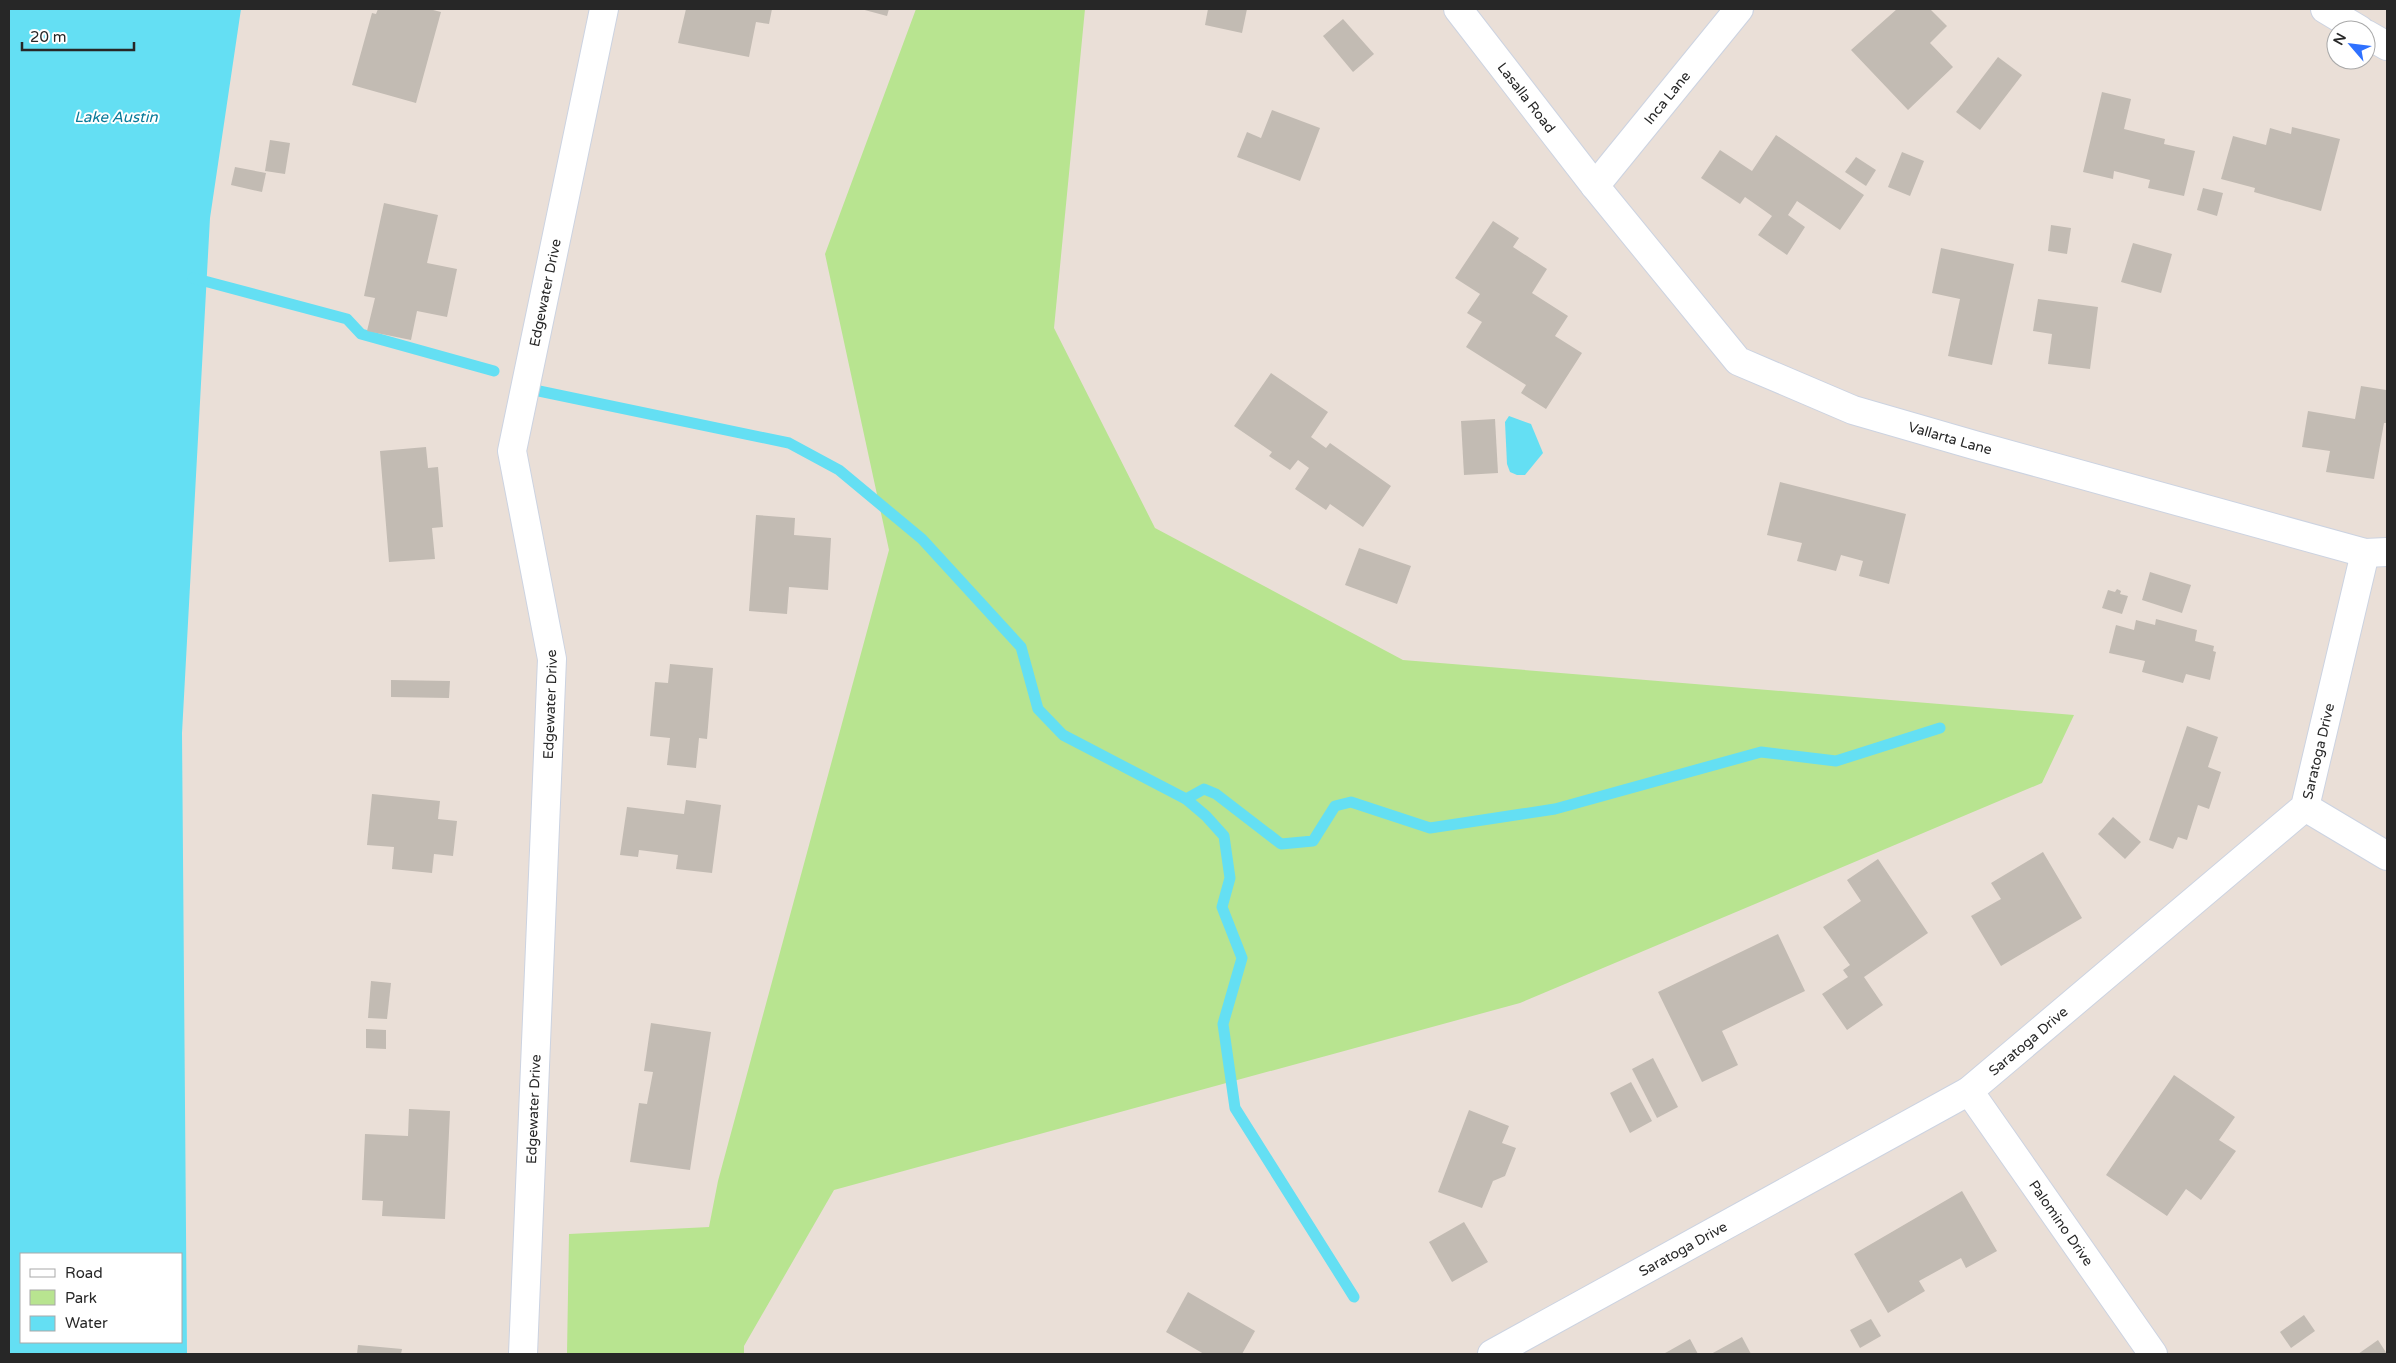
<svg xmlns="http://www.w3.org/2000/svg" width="2396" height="1363" font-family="'Varela Round',sans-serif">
<rect width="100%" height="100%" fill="#eadfd7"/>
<!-- green -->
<path fill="#b8e490" d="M916 9H1085L1054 328 1155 528 1403 660 2074 715 2042 783 1520 1003 834 1190 744 1346V1354H567L569 1234 709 1227 718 1181 889 550 825 254Z"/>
<!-- water -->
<g fill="#64dff3" fill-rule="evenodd">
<path d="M9 9H241L210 218 182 733 187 1354H9ZM21 1254H181V1342H21Z"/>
<path d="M1509 416 1531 424 1543 453 1525 475H1517L1510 472 1507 464 1505 422Z"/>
</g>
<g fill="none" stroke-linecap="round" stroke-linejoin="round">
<!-- stream -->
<g stroke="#64dff3" stroke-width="11">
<path d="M193 278 347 319 361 334 494 371"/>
<path d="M539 391 789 443 839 470 922 539 1021 647 1038 709 1063 735 1186 799 1204 789 1216 794 1281 844 1313 841 1335 806 1351 802 1430 828 1555 809 1761 752 1836 761 1940 728"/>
<path d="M1186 799 1206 816 1224 836 1230 878 1222 907 1242 958 1223 1024 1235 1108 1354 1297"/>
</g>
</g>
<!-- building -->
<g fill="#c2bbb3">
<path d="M378 9H429L441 12 416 103 352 85 372 13 376 14Z"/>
<path d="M686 9H772L769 24 756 22 749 57 678 43Z"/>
<path d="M861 9H889L887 16Z"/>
<path d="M1208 9H1247L1242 33 1205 25Z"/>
<path d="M1897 9H1930L1947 26 1930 43 1953 67 1908 110 1851 50Z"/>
<path d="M1343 19 1374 54 1353 72 1323 36Z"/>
<path d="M1998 57 2022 75 1980 130 1956 112Z"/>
<path d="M2102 92 2131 99 2124 129 2165 139 2164 144 2195 151 2184 196 2148 188 2150 180 2114 171 2113 179 2083 172Z"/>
<path d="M1272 110 1320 128 1300 181 1237 157 1247 132 1261 138Z"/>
<path d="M2292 127 2340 139 2321 211 2254 192 2255 188 2221 179 2233 136 2266 145 2270 128 2291 134Z"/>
<path d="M1776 135 1864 195 1840 230 1797 201 1788 215 1805 227 1787 255 1758 235 1772 216 1745 197 1740 204 1701 178 1720 150 1752 171Z"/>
<path d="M270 140 290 143 285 174 265 171Z"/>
<path d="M1902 152 1924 161 1910 196 1888 187Z"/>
<path d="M1856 157 1876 170 1866 186 1845 172Z"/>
<path d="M235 167 266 173 262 192 231 185Z"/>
<path d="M2203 188 2223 193 2217 216 2197 210Z"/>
<path d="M384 203 438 215 427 263 457 269 447 317 417 311 411 340 367 331 375 298 364 296Z"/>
<path d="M1493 221 1519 238 1513 247 1547 269 1532 293 1568 316 1555 336 1582 353 1546 409 1521 393 1526 385 1466 347 1482 322 1467 313 1480 294 1455 278Z"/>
<path d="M2051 225 2071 228 2067 254 2048 251Z"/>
<path d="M2133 243 2172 254 2161 293 2121 282Z"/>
<path d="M1941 248 2014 264 1992 365 1948 356 1960 299 1932 293Z"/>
<path d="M2038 299 2098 307 2090 369 2048 364 2052 334 2033 331Z"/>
<path d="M1271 373 1328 412 1311 437 1326 448 1330 443 1391 486 1363 527 1330 504 1326 510 1295 489 1309 468 1298 460 1290 470 1269 456 1272 452 1234 426Z"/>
<path d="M2361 386 2386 390 2387 386V423H2384L2374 479 2326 472 2330 451 2302 447 2308 411 2355 419Z"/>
<path d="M1495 419 1498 473 1464 475 1461 421Z"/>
<path d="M426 447 428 468 438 467 443 527 432 528 435 559 389 562 380 451Z"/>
<path d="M1780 482 1906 514 1889 584 1859 576 1863 561 1841 555 1836 571 1797 561 1802 543 1767 535Z"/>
<path d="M756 515 795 518 794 535 831 538 828 590 789 587 787 614 749 611Z"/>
<path d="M1359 548 1411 566 1397 604 1345 585Z"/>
<path d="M2150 572 2191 585 2182 613 2142 600Z"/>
<path d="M2117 589 2121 591 2120 594 2128 596 2122 614 2102 608 2108 590 2115 592Z"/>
<path d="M2156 619 2197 630 2195 641 2214 646 2213 651 2216 652 2210 680 2186 674 2183 683 2142 672 2145 661 2109 653 2116 625 2134 630 2136 620 2155 625Z"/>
<path d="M670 664 713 668 707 739 699 738 696 768 667 765 670 738 650 736 655 682 668 683Z"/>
<path d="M391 680 450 681 449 698 391 697Z"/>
<path d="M2187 726 2218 737 2208 767 2221 772 2209 809 2198 805 2187 840 2178 837 2173 849 2149 840Z"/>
<path d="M372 794 440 801 438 819 457 821 453 856 434 854 432 873 392 869 394 847 367 845Z"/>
<path d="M686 800 721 805 712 873 676 869 678 855 639 850 638 857 620 855 627 807 684 814Z"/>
<path d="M2113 817 2141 842 2125 859 2098 834Z"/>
<path d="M2043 852 2082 918 2001 966 1971 916 2001 899 1991 883Z"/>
<path d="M1878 859 1928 933 1864 977 1883 1005 1847 1030 1822 994 1848 977 1843 970 1850 965 1823 927 1861 901 1847 880Z"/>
<path d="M1778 934 1805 991 1722 1031 1738 1065 1702 1082 1658 992Z"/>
<path d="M371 981 391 983 387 1019 368 1018Z"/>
<path d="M651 1023 711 1032 690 1170 630 1162 639 1103 647 1104 653 1072 644 1071Z"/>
<path d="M366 1029 386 1030V1049L366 1048Z"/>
<path d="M1653 1058 1678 1107 1657 1118 1632 1069Z"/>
<path d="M2174 1075 2235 1117 2219 1140 2236 1151 2201 1200 2186 1189 2167 1216 2106 1175Z"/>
<path d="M1631 1082 1652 1121 1630 1133 1610 1093Z"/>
<path d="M409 1109 450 1111 445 1219 382 1216 383 1201 362 1200 365 1134 408 1136Z"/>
<path d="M1469 1110 1509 1126 1502 1143 1516 1148 1505 1176 1493 1181 1482 1208 1438 1192Z"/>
<path d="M1962 1191 1997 1251 1966 1268 1961 1258 1919 1281 1925 1291 1888 1313 1854 1254Z"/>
<path d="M1464 1222 1488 1262 1452 1282 1429 1242Z"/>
<path d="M1188 1292 1255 1331 1242 1354H1204L1166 1332Z"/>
<path d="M2304 1315 2315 1331 2291 1348 2280 1332Z"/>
<path d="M1871 1319 1881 1336 1860 1348 1850 1330Z"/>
<path d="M1742 1337 1751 1354H1711Z"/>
<path d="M1690 1339 1698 1354H1663L1667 1352Z"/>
<path d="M2378 1340 2387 1354H2358Z"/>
<path d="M358 1345 402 1349 401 1354H357Z"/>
</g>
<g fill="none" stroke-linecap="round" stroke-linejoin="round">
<defs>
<g id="street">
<path id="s1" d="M1458 9 1595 186 1738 361 1853 410 1974 445 2365 553 2387 552"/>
<path id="s2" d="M1595 186 1739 9"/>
<path d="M2305 807 2387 856"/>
<path id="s3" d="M1969 1091 2153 1354"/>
<path id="s4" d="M523 1354 552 659 512 451 604 9"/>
<path id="s5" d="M1492 1354 1969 1091 2305 807 2365 553"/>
</g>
<g id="secondary">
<path d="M2325 9 2360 30"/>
<path d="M2366 34 2387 46"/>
</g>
</defs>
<!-- street casing -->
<use href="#street" stroke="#ccd3e1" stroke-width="30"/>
<!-- secondary casing -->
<use href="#secondary" stroke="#ccd3e1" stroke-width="30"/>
<!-- street -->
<use href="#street" stroke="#fff" stroke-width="28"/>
<!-- secondary -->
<use href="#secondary" stroke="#fff" stroke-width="28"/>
</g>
<g text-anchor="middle" stroke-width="4" stroke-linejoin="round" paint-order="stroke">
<!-- street labels -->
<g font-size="14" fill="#272727" stroke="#fff">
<text dy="5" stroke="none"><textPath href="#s1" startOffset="112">Lasalla Road</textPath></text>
<text dy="5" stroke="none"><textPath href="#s2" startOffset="114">Inca Lane</textPath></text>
<text dy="5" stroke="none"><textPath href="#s4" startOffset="1069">Edgewater Drive</textPath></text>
<text dy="5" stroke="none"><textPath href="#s1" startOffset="676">Vallarta Lane</textPath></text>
<text dy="5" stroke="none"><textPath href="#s4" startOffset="650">Edgewater Drive</textPath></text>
<text dy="5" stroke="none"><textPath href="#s5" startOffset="1042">Saratoga Drive</textPath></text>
<text dy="5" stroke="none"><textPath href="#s5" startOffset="622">Saratoga Drive</textPath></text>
<text dy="5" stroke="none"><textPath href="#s4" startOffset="245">Edgewater Drive</textPath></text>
<text dy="5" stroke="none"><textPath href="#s3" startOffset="161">Palomino Drive</textPath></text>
<text dy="5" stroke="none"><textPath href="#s5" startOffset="218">Saratoga Drive</textPath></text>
</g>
<!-- water labels -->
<g font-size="15" font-style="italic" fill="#087a99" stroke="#fff">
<text x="116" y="122">Lake Austin</text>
</g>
</g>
<!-- border -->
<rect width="2396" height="1363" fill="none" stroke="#272727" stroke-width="20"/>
<!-- legend -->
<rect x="20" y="1253" width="162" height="90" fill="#ffffff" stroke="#a9a9a9"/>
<rect x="30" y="1269" width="25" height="8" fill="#ffffff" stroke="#a9a9a9"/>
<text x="65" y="1278" font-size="15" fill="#272727">Road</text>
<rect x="30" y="1290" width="25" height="15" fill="#b8e490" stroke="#a9a9a9"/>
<text x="65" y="1303" font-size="15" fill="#272727">Park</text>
<rect x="30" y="1316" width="25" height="15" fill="#64dff3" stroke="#a9a9a9"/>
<text x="65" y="1328" font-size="15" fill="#272727">Water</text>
<!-- north arrow -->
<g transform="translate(2351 45) rotate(298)"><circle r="24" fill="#ffffff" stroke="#a9a9a9"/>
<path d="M0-4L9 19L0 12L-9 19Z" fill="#2f71ff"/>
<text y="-8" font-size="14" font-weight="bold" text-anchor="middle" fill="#272727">N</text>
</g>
<!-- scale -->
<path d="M22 42v8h112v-8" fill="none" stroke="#272727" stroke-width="2.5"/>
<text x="30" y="42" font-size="15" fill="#272727" stroke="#ffffff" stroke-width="4" paint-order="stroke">20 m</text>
</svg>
